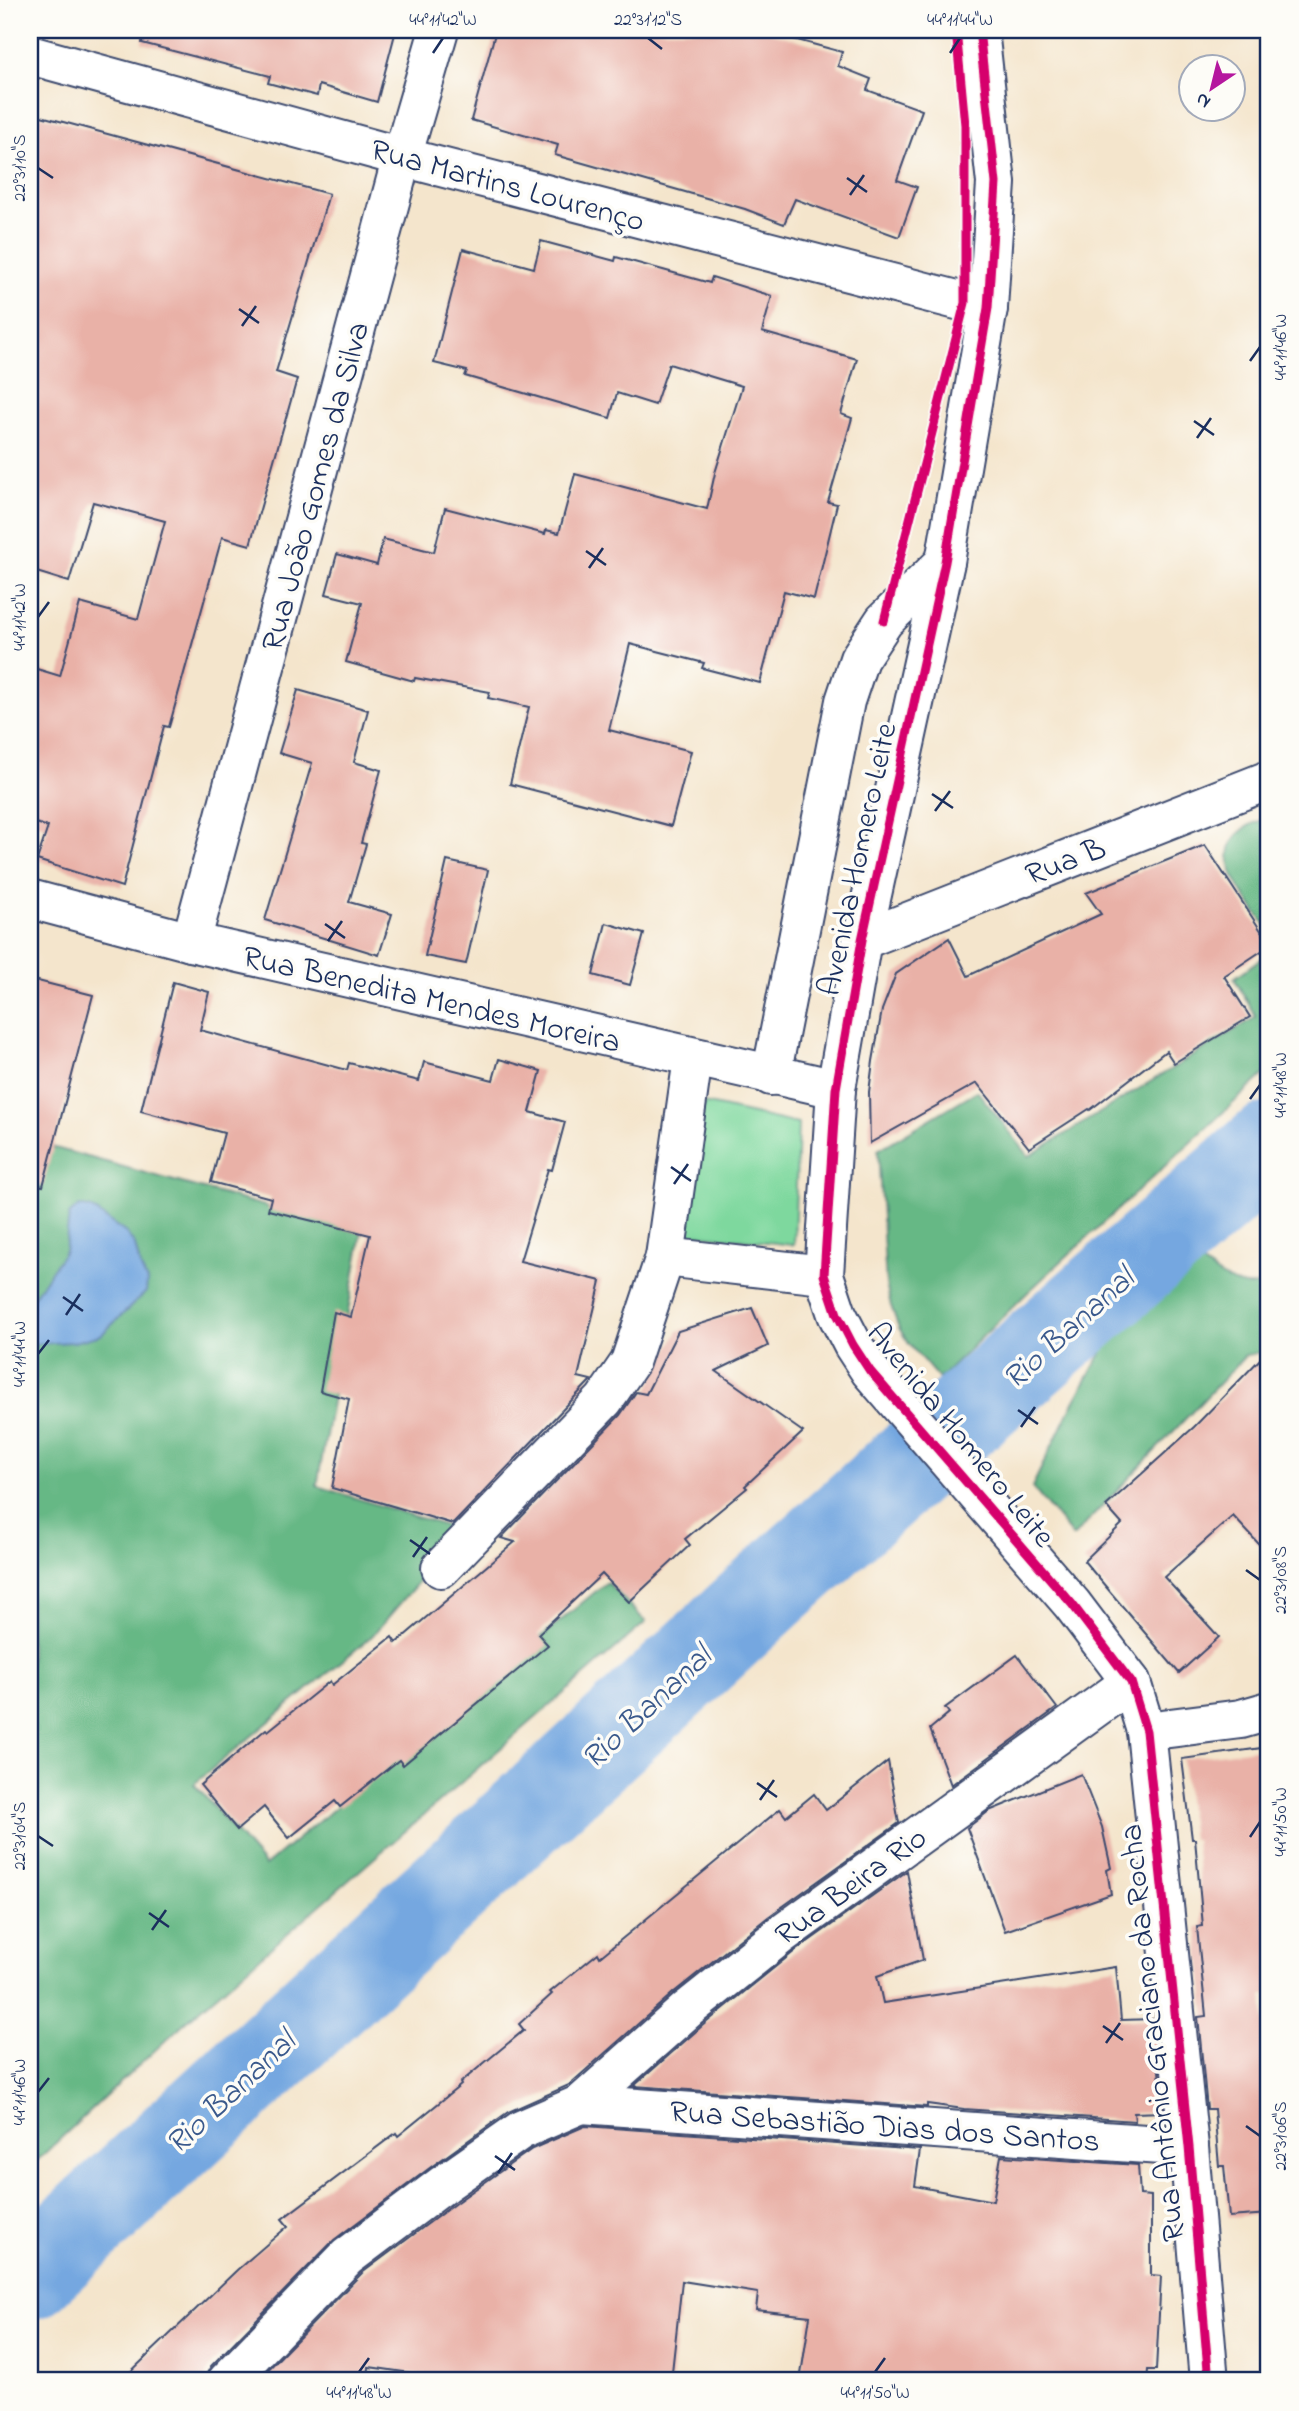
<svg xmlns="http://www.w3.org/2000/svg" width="1299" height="2411" font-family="'Indie Flower',sans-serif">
<rect width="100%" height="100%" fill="#fdfcf7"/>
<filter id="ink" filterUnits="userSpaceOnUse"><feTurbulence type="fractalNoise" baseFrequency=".0143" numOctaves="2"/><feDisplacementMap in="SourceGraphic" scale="14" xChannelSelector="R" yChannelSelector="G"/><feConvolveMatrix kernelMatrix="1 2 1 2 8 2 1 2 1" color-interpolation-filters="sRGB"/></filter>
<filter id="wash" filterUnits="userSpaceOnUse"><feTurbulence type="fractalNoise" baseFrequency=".00686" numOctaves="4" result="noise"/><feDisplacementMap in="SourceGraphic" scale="28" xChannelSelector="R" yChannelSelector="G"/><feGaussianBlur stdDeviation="1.57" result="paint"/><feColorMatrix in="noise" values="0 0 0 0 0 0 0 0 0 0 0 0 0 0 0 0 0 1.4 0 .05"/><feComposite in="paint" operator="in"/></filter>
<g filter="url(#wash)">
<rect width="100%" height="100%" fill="#f4e5cc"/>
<!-- green -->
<path fill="#7ed89e" stroke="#4c847e" stroke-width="2" d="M704 1103 798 1124 794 1245 683 1233Z"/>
<!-- forest -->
<g fill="#66b885" stroke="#407472" stroke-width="2">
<path d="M1269 817V930C1251 903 1206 857 1244 829 1250 823 1261 821 1269 817Z"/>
<path d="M1269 953V1070L1027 1293 939 1379 909 1344 899 1328 891 1306 886 1284 878 1150 977 1091 1029 1156 1256 1017 1234 978Z"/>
<path d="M30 1141 362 1233 317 1486 462 1531 372 1636 194 1784 265 1866 607 1582 646 1622 182 2025 30 2167Z"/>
<path d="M1173 1250C1205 1255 1234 1303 1269 1280V1350L1245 1356 1073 1537 1032 1487 1067 1415 1128 1305 1151 1269 1166 1253Z"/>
</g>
<!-- water -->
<path fill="#74a7e0" stroke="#486b9f" stroke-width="2" d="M79 1206 92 1209 126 1233 135 1245 140 1266 147 1281 146 1292 101 1335 74 1342 33 1344 30 1342V1302L65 1251 69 1215Z"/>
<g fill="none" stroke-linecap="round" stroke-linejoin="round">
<!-- river -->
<path stroke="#74a7e0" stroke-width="89" d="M30 2275 769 1591 1022 1364 1269 1147"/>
</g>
<g id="blocks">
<!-- building -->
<g fill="#e9b1a7">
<path d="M144 30H396L377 102 319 85 317 96 268 83 270 76 142 43Z"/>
<path d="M496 30H760L842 52 838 66 871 79 867 90 922 110 897 180 917 187 899 237 795 199 784 224 745 209 555 155 558 145 471 120Z"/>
<path d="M30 113 329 194 276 372 297 379 250 545 222 537 169 727 164 726 122 887 37 860 48 827 30 821V693L37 669 60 676 80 603 138 619 165 521 93 502 69 582 30 570Z"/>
<path d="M541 241 615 261 616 257 710 283 712 277 772 296 762 332 857 359 841 414 852 418 828 502 837 504 814 599 784 591 760 683 702 668 704 663 630 644 609 730 691 751 671 826 510 784 529 707 488 698 490 692 415 678 414 681 346 662 362 603 326 594 337 554 377 565 383 539 434 552 445 508 545 534 546 530 559 533 575 474 707 509 715 473 742 386 669 364 655 405 617 393 610 418 465 376 467 371 434 363 463 249 534 268Z"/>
<path d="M298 690 368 710 354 762 381 770 361 843 366 844 349 902 392 914 379 955 265 920 312 763 279 753Z"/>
<path d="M1205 845 1269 943V946L1224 976 1250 1017 1174 1063 1166 1051 1090 1110 1089 1109 1029 1148 977 1083 870 1143 869 1092 873 1061 882 1010 896 974 949 938 968 976 1101 914 1086 893Z"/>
<path d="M447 861 488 870 466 964 425 956Z"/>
<path d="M606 923 644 934 630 985 593 975Z"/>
<path d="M30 979 93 995 43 1186 30 1184Z"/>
<path d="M173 982 209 992 200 1030 347 1070 349 1063 419 1081 424 1062 493 1080 499 1059 541 1071 530 1112 565 1122 552 1170 548 1169 520 1261 601 1281 578 1377 591 1380 453 1524 332 1488 349 1399 320 1391 334 1312 351 1317 370 1235 268 1210 271 1198 211 1182 224 1133 141 1111Z"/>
<path d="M752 1308 768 1346 716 1371 803 1432 745 1486 747 1488 685 1539 690 1545 629 1602 602 1574 538 1634 548 1645 403 1765 399 1760 340 1807 335 1801 289 1838 264 1807 237 1830 200 1785 266 1729 268 1731 330 1681 332 1685 392 1637 396 1643 515 1542 501 1538 620 1415 636 1392 646 1394 678 1331Z"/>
<path d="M1269 1350V1555L1233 1516 1164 1577 1219 1637 1179 1673 1084 1561 1122 1524 1106 1506 1194 1427Z"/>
<path d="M1017 1655 1057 1708 951 1785 930 1729 949 1713 945 1708Z"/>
<path d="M1269 1747V1994L1263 1995 1269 2094V2214L1229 2217 1224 2166H1219L1214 2109H1207L1198 2017 1206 2016 1197 1927 1203 1926 1195 1839H1192L1182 1759Z"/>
<path d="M888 1761 899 1823 768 1917 673 1993 569 2085 508 2112 431 2167 334 2240 211 2366 206 2375V2381H121L237 2270 288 2226 282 2219 396 2133 398 2136 461 2085 460 2083 524 2030 519 2024 552 1994 550 1992 598 1953 600 1957 780 1809 786 1817 814 1794 826 1810Z"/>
<path d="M1081 1774 1102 1827 1111 1868 1107 1870 1111 1894 1005 1931 967 1828 989 1811Z"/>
<path d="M907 1871 923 1960 877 1976 883 2003 1116 1967 1121 2020 1154 2019 1163 2112 1134 2113 1135 2121 964 2109 927 2104V2107L634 2086 702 2026 795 1951Z"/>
<path d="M585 2126 920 2150 915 2186 993 2201 1001 2156 1138 2165 1140 2195 1151 2196V2275L1161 2276 1156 2370H1148L1147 2381H800L810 2316 756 2310 758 2293 682 2281 671 2381H446V2378L369 2367 368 2381H257L362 2273 457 2202 532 2149Z"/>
</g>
</g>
</g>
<g filter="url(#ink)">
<use href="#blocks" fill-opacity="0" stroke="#3c4a6e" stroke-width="2"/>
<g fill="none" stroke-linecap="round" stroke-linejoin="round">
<defs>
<g id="minor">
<path d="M30 55 402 157 988 308"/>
<path d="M30 899 191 942 836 1089"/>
<path d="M862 940 1269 780"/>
<path d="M191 942 402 157 439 30"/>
<path d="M665 1257 824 1275"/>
<path d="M441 1568 604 1400 630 1362 665 1257 693 1058"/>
<path d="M1146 1731 1241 1719 1269 1711"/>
<path d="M581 2104 1189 2147"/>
<path d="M227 2381 347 2257 444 2184 521 2130 581 2104 688 2009 782 1934 1131 1682 1146 1731 1189 2147 1209 2381"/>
</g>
<g id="tertiary">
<path d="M979 30 996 183 988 308 945 562 862 940 836 1089 824 1275 837 1314 853 1345 870 1371 1072 1604 1131 1682"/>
<path d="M771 1076 845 701 859 659 884 621 945 562"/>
</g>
</defs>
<!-- minor casing -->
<use href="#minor" stroke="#3c4a6e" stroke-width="42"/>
<!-- tertiary casing -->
<use href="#tertiary" stroke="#3c4a6e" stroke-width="42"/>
<!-- minor -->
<use href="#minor" stroke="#fff" stroke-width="38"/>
<!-- tertiary -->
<use href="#tertiary" stroke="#fff" stroke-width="38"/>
<defs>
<g id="cycleway">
<path d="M979 30 996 183 988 308 945 562 862 940 836 1089 824 1275 837 1314 853 1345 870 1371 1072 1604 1131 1682 1146 1731 1189 2147 1209 2381"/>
<path d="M884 621 965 303V125L956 30"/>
</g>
</defs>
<!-- cycleway casing -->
<use href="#cycleway" stroke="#fdfcf7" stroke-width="13"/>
<!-- cycleway -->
<use href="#cycleway" stroke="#d6006c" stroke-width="9"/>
</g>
</g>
<!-- ticks -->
<path fill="none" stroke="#1b2f5e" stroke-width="2.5" d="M648 38 662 49M433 53 443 38M950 53 960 38M38 168 53 178M847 178 867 192M850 195 864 175M239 309 259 323M242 326 256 306M1250 361 1260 347M1194 421 1214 435M1197 438 1211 418M586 551 606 565M589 568 603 548M38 617 49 602M932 794 953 808M935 811 950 791M325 924 345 938M328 941 342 921M1250 1099 1260 1085M671 1167 691 1181M674 1184 688 1164M63 1297 83 1311M66 1315 80 1294M38 1354 49 1340M1018 1410 1038 1424M1021 1427 1035 1407M410 1540 430 1554M413 1557 427 1537M1246 1570 1260 1580M757 1783 777 1797M760 1800 774 1780M38 1836 53 1846M1250 1837 1260 1822M149 1913 169 1927M152 1930 166 1910M1103 2026 1123 2040M1106 2043 1120 2023M38 2092 49 2078M1246 2126 1260 2136M495 2156 515 2170M498 2173 512 2153M359 2372 369 2358M875 2372 885 2358"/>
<g text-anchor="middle" stroke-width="7" stroke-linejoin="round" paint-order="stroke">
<!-- street labels -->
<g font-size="32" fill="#1b2f5e" stroke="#fdfcf7">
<text transform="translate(508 184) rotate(15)" y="11">Rua Martins Lourenço</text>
<text transform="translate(314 486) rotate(-75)" y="11">Rua João Gomes da Silva</text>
<text transform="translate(856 859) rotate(-78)" y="11">Avenida Homero Leite</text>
<text transform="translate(1065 860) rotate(-21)" y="11">Rua B</text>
<text transform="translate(432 998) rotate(13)" y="11">Rua Benedita Mendes Moreira</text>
<text transform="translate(962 1434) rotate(51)" y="11">Avenida Homero Leite</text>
<text transform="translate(850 1885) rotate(-36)" y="11">Rua Beira Rio</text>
<text transform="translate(1151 2033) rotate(-96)" y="11">Rua Antônio Graciano da Rocha</text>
<text transform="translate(885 2125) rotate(4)" y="11">Rua Sebastião Dias dos Santos</text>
</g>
<!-- water labels -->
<g font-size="33" font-style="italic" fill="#3a598c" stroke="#fdfcf7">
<text transform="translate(1067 1327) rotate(-42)" y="12">Rio Bananal</text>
<text transform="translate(645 1706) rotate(-43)" y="12">Rio Bananal</text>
<text transform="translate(229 2091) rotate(-43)" y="12">Rio Bananal</text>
</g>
</g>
<!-- margin -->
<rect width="1299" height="2411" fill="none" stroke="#fdfcf7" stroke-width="77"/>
<!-- north arrow -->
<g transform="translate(1212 88) rotate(215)"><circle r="33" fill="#fdfcf7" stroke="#a3aaba" stroke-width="2"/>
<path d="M0-5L12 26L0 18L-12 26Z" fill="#b5179e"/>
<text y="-10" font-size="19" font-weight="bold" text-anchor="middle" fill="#1b2f5e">N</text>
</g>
<rect x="38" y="38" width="1222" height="2334" fill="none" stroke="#1b2f5e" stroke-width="2.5"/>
<g font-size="18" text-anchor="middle" fill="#1b2f5e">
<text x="443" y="25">44°11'42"W</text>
<text x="648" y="25">22°31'12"S</text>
<text x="960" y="25">44°11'44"W</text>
<text transform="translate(19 168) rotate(-90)" y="6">22°31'10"S</text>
<text transform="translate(1280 347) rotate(-90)" y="6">44°11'46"W</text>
<text transform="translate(19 617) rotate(-90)" y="6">44°11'42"W</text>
<text transform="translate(1280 1085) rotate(-90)" y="6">44°11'48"W</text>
<text transform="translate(19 1354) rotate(-90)" y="6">44°11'44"W</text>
<text transform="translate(1280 1580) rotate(-90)" y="6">22°31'08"S</text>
<text transform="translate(1280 1822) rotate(-90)" y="6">44°11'50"W</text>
<text transform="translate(19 1836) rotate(-90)" y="6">22°31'04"S</text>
<text transform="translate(19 2092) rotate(-90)" y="6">44°11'46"W</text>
<text transform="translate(1280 2136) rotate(-90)" y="6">22°31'06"S</text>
<text x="359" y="2398">44°11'48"W</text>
<text x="875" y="2398">44°11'50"W</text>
</g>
</svg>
